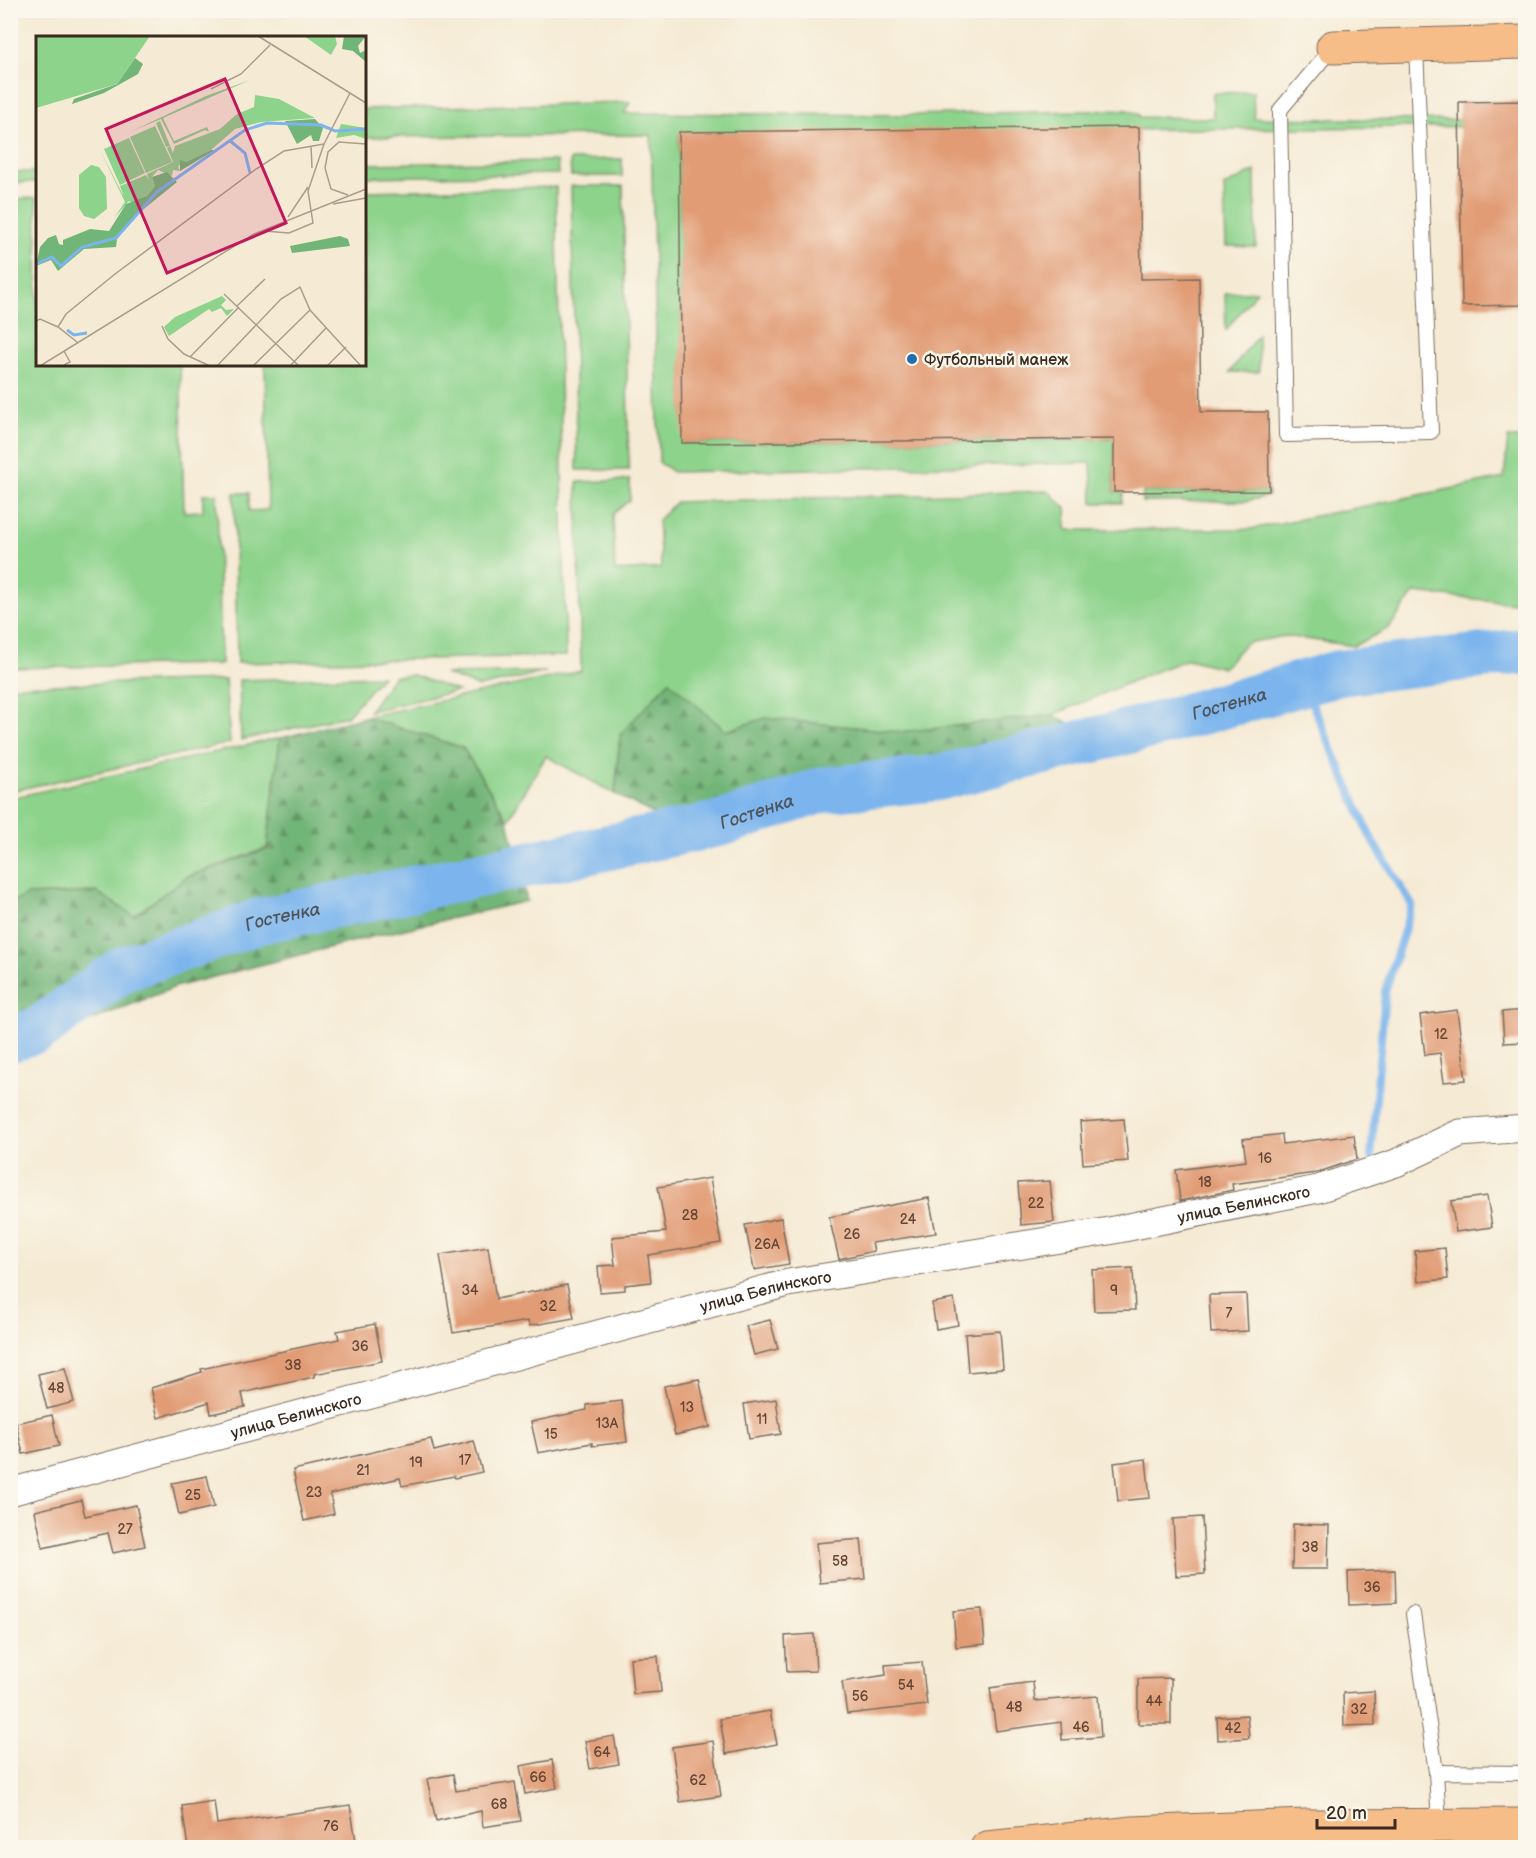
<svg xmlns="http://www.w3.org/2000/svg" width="1536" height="1858" font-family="'Balsamiq Sans',sans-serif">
<defs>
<pattern id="forest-firs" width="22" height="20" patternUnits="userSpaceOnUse" patternTransform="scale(1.5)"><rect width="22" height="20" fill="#72b578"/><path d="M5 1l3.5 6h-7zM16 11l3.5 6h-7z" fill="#5f9362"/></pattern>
</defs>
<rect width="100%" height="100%" fill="#fbf7ec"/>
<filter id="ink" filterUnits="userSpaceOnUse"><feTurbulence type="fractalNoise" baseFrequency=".0167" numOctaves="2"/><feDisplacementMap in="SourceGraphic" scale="12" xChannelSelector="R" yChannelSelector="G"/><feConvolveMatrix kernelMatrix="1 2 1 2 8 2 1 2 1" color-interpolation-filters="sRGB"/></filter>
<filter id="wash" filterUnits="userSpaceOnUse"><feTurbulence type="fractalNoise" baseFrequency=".008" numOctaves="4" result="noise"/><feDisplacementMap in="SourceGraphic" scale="24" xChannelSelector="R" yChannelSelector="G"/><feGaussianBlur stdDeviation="1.35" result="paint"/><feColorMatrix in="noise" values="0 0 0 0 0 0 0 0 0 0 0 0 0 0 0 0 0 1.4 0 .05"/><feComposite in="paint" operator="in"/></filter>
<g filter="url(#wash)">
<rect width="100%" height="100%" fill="#f5ead4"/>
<!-- grass -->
<g fill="#8dd38c" stroke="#647e55" stroke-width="1.5">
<path d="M1253 92 1254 118 1525 121 1526 126 679 134 683 443 1114 439V492H1123L1122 503H1093L1091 463 673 472 659 462 651 135 365 137 364 109 630 102 624 113 908 115 1128 110 1139 115V117L1213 118V93Z"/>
<path d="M622 159V176H571L570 160Z"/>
<path d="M557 161 558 174 365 177V164Z"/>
<path d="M1255 171 1256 247 1226 246 1224 186Z"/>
<path d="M11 172H37V182L11 183Z"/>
<path d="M571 186H623L629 470H577Z"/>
<path d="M556 187 566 656 237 663 234 493H249V511L268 510 265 365 364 364 365 191Z"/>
<path d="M37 198 38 364 180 365 184 512 203 511V494H217L221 664 11 668V199Z"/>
<path d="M1257 291 1226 330 1225 293Z"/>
<path d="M1258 335 1259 372H1230Z"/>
<path d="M1508 438H1525V604L1414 593 1389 628 1354 646 1285 636 1246 643 1223 668 1188 659 1149 674 1053 715 901 732 765 718 726 731 620 735 615 794 546 756 508 820 463 748 365 717 581 671 577 482 630 480V500L613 514 615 571 661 568 658 520 676 502 1048 491 1066 508V530L1251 529 1504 478Z"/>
<path d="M1269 491V496L1246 501 1142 502 1143 492Z"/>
<path d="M546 672 479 687 445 674Z"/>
<path d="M413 675 458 691 369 711 394 676Z"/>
<path d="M382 676 347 716 241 740 239 680Z"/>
<path d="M225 680 230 743 11 791V686Z"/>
<path d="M280 738 267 848 187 877 133 916 97 892 27 895 11 903 10 798Z"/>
</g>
<!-- forest -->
<g fill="url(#forest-firs)" stroke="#56704b" stroke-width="1.5">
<path d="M669 681 726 731 765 718 901 732 1053 715 1092 734 800 790 665 820 615 794 620 735Z"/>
<path d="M365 717 463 748 508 820 527 901 375 936 178 986 11 1052V903L27 895 97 892 134 916 187 877 267 849 280 738Z"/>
</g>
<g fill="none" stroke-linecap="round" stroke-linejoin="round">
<!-- stream -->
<path stroke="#7cb5ed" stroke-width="8" d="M1303 683 1370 836 1412 905 1385 992 1371 1157"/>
<!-- river -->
<path stroke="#7cb5ed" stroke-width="46" id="s1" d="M10 1039 38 1030 123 969 260 921 723 823 822 790 937 778 1155 725 1339 673 1516 652 1526 653"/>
</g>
<g id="blocks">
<!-- building -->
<g fill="#e19b75">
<path d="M1526 101V305L1462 306 1459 102Z"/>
<path d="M1139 127 1141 279 1199 278 1201 412H1268L1269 491 1114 492V439L682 443 679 132Z"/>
<path d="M1457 1010 1466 1080 1444 1082 1440 1053 1425 1055 1420 1015Z"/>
<path d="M1526 1010V1042L1504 1043 1502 1012Z"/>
<path d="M1124 1119 1128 1161 1083 1164 1080 1122Z"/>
<path d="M1282 1134 1283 1144 1354 1135 1357 1159 1316 1173 1232 1184 1233 1190 1180 1201 1176 1170 1246 1161 1243 1139Z"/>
<path d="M710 1178 721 1243 648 1255 651 1282 625 1285V1290L600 1292 598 1266 615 1265 612 1237 666 1232 658 1187Z"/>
<path d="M1050 1181 1054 1222 1021 1225 1018 1183Z"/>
<path d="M1487 1196 1492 1227 1456 1232 1451 1201Z"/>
<path d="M929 1198 936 1233 872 1243 874 1251 839 1259 829 1217Z"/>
<path d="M781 1218 789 1264 754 1270 745 1225Z"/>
<path d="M488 1247 496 1299 567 1285 574 1318 529 1326 528 1321 453 1333 440 1255Z"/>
<path d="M1445 1248 1448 1279 1418 1282 1415 1251Z"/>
<path d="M1133 1268 1135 1310 1094 1311 1092 1270Z"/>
<path d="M1246 1294 1248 1331 1211 1333 1209 1295Z"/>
<path d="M954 1299 958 1325 936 1329 932 1303Z"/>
<path d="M770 1320 778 1349 754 1355 746 1326Z"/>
<path d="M375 1324 382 1361 314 1374V1377L242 1393 245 1407 211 1414 209 1402 158 1418 151 1388 202 1372 201 1369 339 1339 337 1331Z"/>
<path d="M1000 1331 1003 1369 968 1372 965 1334Z"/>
<path d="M65 1368 74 1402 47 1409 38 1374Z"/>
<path d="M699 1379 710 1427 675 1435 664 1386Z"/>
<path d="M776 1399 781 1434 749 1439 744 1404Z"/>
<path d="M622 1401 627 1442 592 1446V1443L538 1453 531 1422 587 1410V1405Z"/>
<path d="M52 1415 59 1446 23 1454 16 1423Z"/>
<path d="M431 1439 434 1451 474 1441 482 1472 455 1478 454 1476 402 1486 400 1478 330 1494 334 1514 304 1521 293 1470Z"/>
<path d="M1146 1459 1150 1498 1118 1501 1114 1463Z"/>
<path d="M207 1476 214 1507 179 1515 172 1483Z"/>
<path d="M81 1500 85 1516 136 1505 145 1546 113 1553 108 1533 43 1548 35 1511Z"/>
<path d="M1202 1517 1205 1574 1176 1576 1173 1519Z"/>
<path d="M1293 1524 1329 1525 1328 1569H1292Z"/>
<path d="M861 1539 865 1579 820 1583 816 1543Z"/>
<path d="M1395 1570 1396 1603 1349 1605 1348 1572Z"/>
<path d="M982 1609 985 1644 956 1647 953 1611Z"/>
<path d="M814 1634 816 1671 787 1672 785 1636Z"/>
<path d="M658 1656 661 1692 633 1694 630 1658Z"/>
<path d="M922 1662 927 1705 847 1714 842 1682 886 1675 885 1665Z"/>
<path d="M1171 1678V1724H1138V1679Z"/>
<path d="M1033 1682 1035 1701 1098 1696 1101 1737 1062 1740 1061 1722 996 1731 990 1688Z"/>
<path d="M1374 1691 1375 1725 1344 1726 1343 1693Z"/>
<path d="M770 1711 777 1744 726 1754 720 1719Z"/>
<path d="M1247 1715 1249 1738 1218 1740 1217 1717Z"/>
<path d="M614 1736 619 1764 590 1769 585 1741Z"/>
<path d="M713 1741 721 1796 680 1802 672 1747Z"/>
<path d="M552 1760 557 1788 525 1794 520 1766Z"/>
<path d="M453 1774 456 1791 515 1782 521 1821 483 1827 481 1811 436 1821 427 1779Z"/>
<path d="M214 1801 217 1824 350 1805 356 1841 311 1848H188L182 1806Z"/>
</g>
</g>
</g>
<g filter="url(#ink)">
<use href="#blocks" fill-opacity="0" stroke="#7c6d5e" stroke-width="1.5"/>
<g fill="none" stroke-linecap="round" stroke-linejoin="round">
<defs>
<g id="lane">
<path d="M1333 47 1280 110 1286 435 1431 432 1416 45"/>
<path d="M1413 1614 1436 1772"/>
<path d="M1439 1825 1436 1772 1526 1773"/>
</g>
<g id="street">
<path id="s2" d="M10 1492 788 1283 1109 1231 1318 1189 1396 1163 1460 1133 1526 1128"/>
</g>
<path id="secondary" d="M1173 1839 1228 1848"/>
<path id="primary" d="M987 1848 1133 1833 1304 1826 1526 1825"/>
<path id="highway" d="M1333 47 1526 42"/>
</defs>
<!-- lane casing -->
<use href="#lane" stroke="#7c6d5e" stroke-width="16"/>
<!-- street casing -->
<use href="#street" stroke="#7c6d5e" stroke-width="29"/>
<!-- secondary casing -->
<use href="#secondary" stroke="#7c6d5e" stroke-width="35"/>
<!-- primary casing -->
<use href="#primary" stroke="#7c6d5e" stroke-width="35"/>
<!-- highway casing -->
<use href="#highway" stroke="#7c6d5e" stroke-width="35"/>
<!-- lane -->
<use href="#lane" stroke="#fff" stroke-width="14"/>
<!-- street -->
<use href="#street" stroke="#fff" stroke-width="27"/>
<!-- secondary -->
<use href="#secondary" stroke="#fce5cf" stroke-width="33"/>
<!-- primary -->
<use href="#primary" stroke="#f7bd88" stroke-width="33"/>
<!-- highway -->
<use href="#highway" stroke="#f7bd88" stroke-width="33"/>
</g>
</g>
<!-- markers -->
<circle fill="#1f6fb2" stroke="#fbf7ec" stroke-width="2" cx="912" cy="359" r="6"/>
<g text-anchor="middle" stroke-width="5" stroke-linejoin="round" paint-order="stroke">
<!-- number labels -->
<g font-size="14" fill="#644634">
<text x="1441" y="1039">12</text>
<text x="1265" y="1163">16</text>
<text x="1205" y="1187">18</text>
<text x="1036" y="1208">22</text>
<text x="690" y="1220">28</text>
<text x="908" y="1224">24</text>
<text x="852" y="1239">26</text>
<text x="767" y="1249">26А</text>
<text x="470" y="1295">34</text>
<text x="1114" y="1295">9</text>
<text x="548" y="1311">32</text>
<text x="1229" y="1318">7</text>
<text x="360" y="1351">36</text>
<text x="293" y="1370">38</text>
<text x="56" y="1393">48</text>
<text x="687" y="1412">13</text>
<text x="762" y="1424">11</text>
<text x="607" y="1428">13А</text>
<text x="551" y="1439">15</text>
<text x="465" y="1465">17</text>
<text x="416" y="1467">19</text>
<text x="363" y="1475">21</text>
<text x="314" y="1497">23</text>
<text x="193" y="1500">25</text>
<text x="125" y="1534">27</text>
<text x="1310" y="1552">38</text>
<text x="840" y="1566">58</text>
<text x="1372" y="1592">36</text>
<text x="906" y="1690">54</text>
<text x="860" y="1701">56</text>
<text x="1154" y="1706">44</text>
<text x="1014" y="1712">48</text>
<text x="1359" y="1714">32</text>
<text x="1081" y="1732">46</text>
<text x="1233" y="1733">42</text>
<text x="602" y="1757">64</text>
<text x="538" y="1782">66</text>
<text x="698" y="1785">62</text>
<text x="499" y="1809">68</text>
<text x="331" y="1831">76</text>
</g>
<!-- poi labels -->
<g font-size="16" fill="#3b2a1e" stroke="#fbf7ec" text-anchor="start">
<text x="924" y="365">Футбольный манеж</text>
</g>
<!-- street labels -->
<g font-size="16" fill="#3b2a1e" stroke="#fbf7ec">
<text dy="6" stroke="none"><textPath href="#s2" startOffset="1268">улица Белинского</textPath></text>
<text dy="6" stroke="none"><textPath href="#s2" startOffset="782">улица Белинского</textPath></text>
<text dy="6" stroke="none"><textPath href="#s2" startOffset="296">улица Белинского</textPath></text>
</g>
<!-- water labels -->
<g font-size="18" font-style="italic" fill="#4e545c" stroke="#fbf7ec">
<text dy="6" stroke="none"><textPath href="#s1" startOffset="1274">Гостенка</textPath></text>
<text dy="6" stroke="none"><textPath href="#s1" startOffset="788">Гостенка</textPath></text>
<text dy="6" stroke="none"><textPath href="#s1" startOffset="302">Гостенка</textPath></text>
</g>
</g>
<!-- overview -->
<g transform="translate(36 36)">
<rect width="330" height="330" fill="#f5ead4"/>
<path d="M214 44 127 82 138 105 171 91 173 96 169 94 138 108 125 83 96 95 170 60ZM219 59 243 63 279 82 225 86 199 93 175 114 142 130 144 135 137 134 136 140 122 134 116 141 119 150 111 160 96 167 93 165 78 182 89 166 64 114 88 161 84 150 110 139 113 144 111 138 137 126 131 112 134 110 130 111 120 87 124 85 137 117 139 110 184 93 201 78 218 71ZM305 88 330 92V103L318 99 300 102ZM119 90 136 126 110 137 94 101ZM93 102 109 137 84 149 68 113ZM55 129 63 131 70 141 71 173 58 183 48 180 43 172V139Z" fill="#8dd38c"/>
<path d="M308 0H330L322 10 324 17 330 14V26L317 15 306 13ZM99 22 107 28 102 38 68 57 36 68 38 63 81 48ZM279 83 287 92 283 105H277L275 99 261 108 249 85ZM175 114H179L144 135V124L150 126ZM131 136 141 146 104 176 81 203 80 211 48 213 22 235 15 224 0 230 4 211 12 202 20 199 23 208 27 209V204L54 193 73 195 90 168 111 160 119 150 116 141ZM304 200 312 203 314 210 256 217 254 210Z" fill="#72b578"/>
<path d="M0 0H114L81 48 0 72Z" fill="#8dd38c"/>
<path d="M268 0H299L301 8 295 19ZM186 260 190 264 185 269 190 274 198 273 191 280 185 272 176 276 173 273 133 300 128 291 139 281Z" fill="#8dd38c"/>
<path fill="none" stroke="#7cb5ed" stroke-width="3" d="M193 104 209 117 214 137M0 228 16 221 25 230 46 211 80 202 121 156 209 94 231 87 285 89 299 95 330 93M31 294 38 299 51 297"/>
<path fill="none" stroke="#ab9d8b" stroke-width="1.5" d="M222 0 330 67M175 53 205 38 234 9M275 110 276 132M312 159 295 153 289 132 292 116 303 106 330 108M297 168 330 162M252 181 272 151M228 195 253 197 277 187 272 155 288 108 314 57M188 258 263 330M201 270 229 243M0 285 4 283 22 291 41 306M126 290 132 303 148 318 174 330M22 291 30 278 79 238 220 133 248 115 288 108M154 321 203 271M28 329 34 326 28 315M4 330 218 198 330 153M181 330 245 263 264 251 274 274 325 330M217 330 274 274M254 330 290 292M291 330 310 311"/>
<path fill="#c2185b" fill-opacity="0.15" stroke="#c2185b" stroke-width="3" d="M189 43 250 187 131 237 70 93Z"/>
<rect width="330" height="330" fill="none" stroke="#3b2a1e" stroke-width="3"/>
</g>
<!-- margin -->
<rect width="1536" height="1858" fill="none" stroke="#fbf7ec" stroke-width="36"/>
<!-- scale -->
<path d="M1317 1819v9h78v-9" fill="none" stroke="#3b2a1e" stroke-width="3"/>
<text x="1326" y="1819" font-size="18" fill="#3b2a1e" stroke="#fbf7ec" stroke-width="4.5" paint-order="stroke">20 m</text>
</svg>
